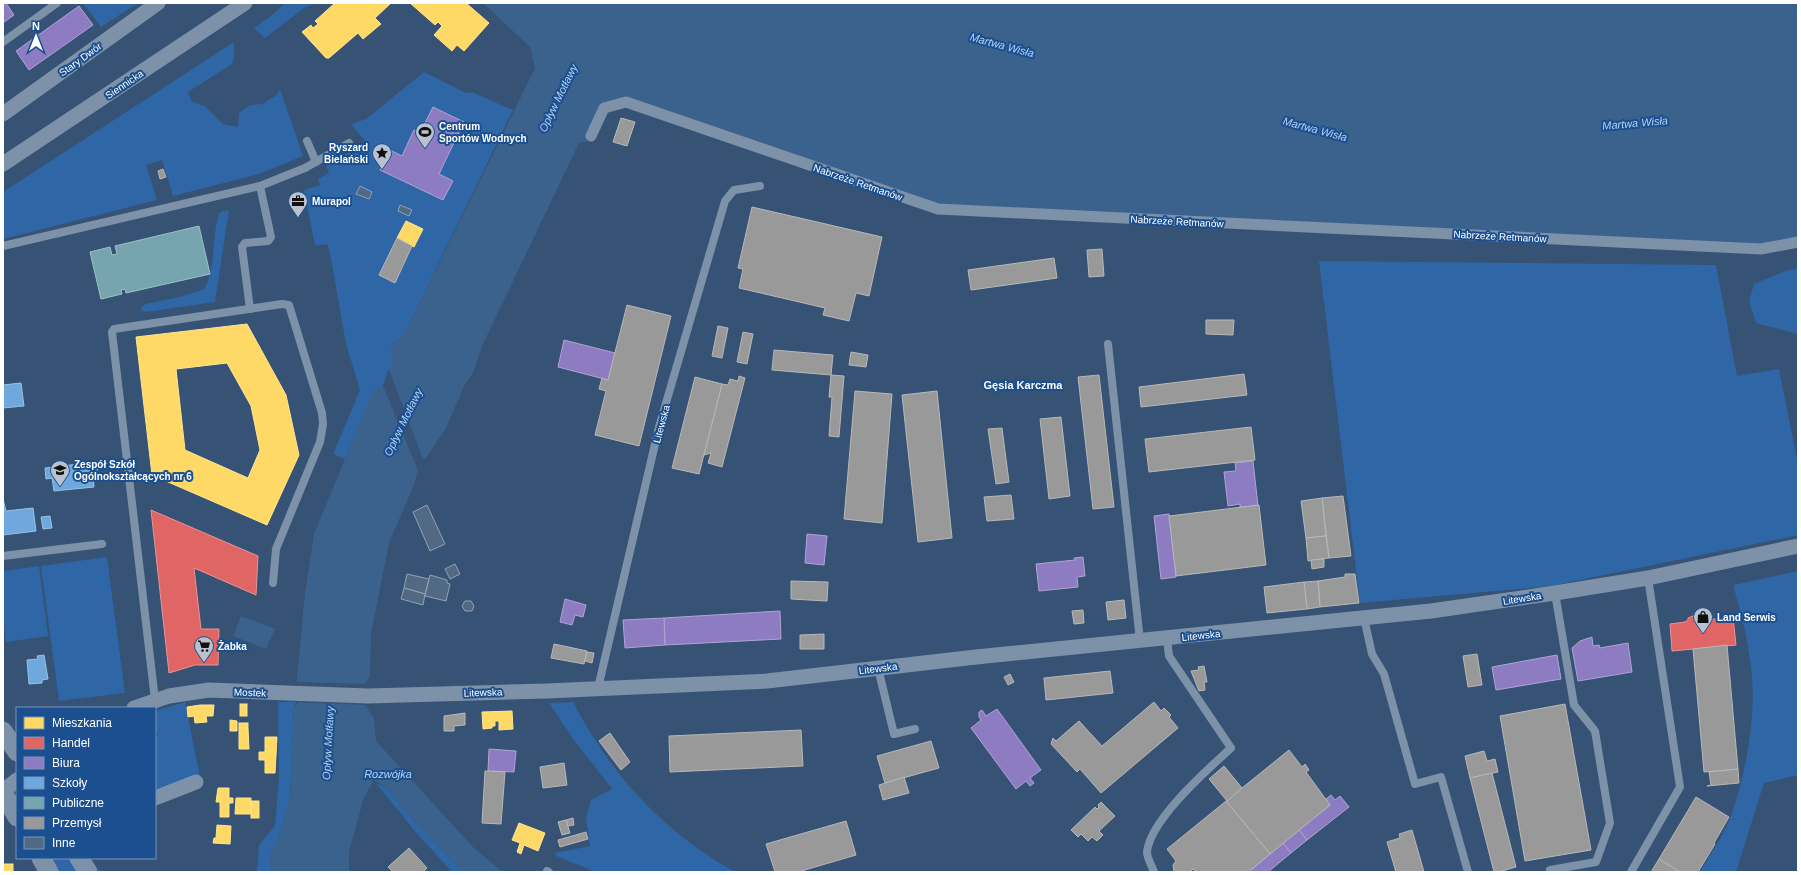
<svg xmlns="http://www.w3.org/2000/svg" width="1801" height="875" font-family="Arial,sans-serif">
<rect width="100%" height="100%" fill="#365274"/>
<!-- green -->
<g fill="#2f66a5">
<path d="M83 3H138L101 27Z"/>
<path d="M285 3H316L304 8 265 38 254 28 271 16Z"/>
<path d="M234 42V58L232 64 188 92 192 102 205 106 223 124 238 127 239 113 250 105 262 104 277 95 280 89 303 156 259 174 173 196 162 160 146 165 157 200 3 239V192Z"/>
<path d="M424 72 466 93 472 92 513 110 404 335 391 345V369L388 370 383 386 374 390 345 459 333 454 360 390 346 344 330 253 327 244 315 246 304 190 320 185 318 179 329 173 326 166 366 142 351 124 366 119Z"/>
<path d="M229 210 215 302 146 312 142 311 141 308 145 304 180 297 204 289C218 264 210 237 220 212Z"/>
<path d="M1319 261 1716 265 1737 376 1779 369 1798 464V535L1551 586 1360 603Z"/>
<path d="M1798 268V334L1756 323 1749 301 1754 284 1785 271Z"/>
<path d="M107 557 125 693 59 701 41 566Z"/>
<path d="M39 566 48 636 6 642 3 616V571Z"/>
<path d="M1798 571V775L1764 783 1736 872H1700C1709 856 1725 833 1731 816 1746 773 1757 714 1751 668 1748 640 1741 613 1733 585Z"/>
<path d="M185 702 200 777 155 792V737L158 735 155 728V711Z"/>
<path d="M278 702H296L294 707 290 798 278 841 270 855 271 872H257L259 845 275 826 279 777Z"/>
<path d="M575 702 574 704C612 776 663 831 735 872H596L556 856 555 853 590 846 586 818 591 800 612 789 574 740 549 703Z"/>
<path d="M376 783 387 788 411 818 463 872H452L413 829Z"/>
<path d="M51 858H71L79 872H59Z"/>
</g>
<!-- water -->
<g fill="#3b618d">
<path d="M483 3H1798V238L1759 245 938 207 626 100 601 107 587 142 579 143 483 344 473 373 465 384 446 428 426 458 423 459 417 473 414 485 389 543 371 634 370 677 365 684V705L374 718 376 741 473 847 503 872H463L411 818 387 788 374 780 364 797 349 852V872H271L270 855 278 841 290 798 294 707 298 703 297 677 305 593 314 534 374 389 383 386 389 370 391 369V345L404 335 535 68 530 47Z"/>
<path d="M241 616 275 629 266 649 233 636Z"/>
</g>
<!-- pier -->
<g fill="#365274">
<path d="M389 370 423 459 418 470 383 386Z"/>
<path d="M297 682 367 684 368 705 296 702Z"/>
</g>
<!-- homes -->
<g fill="#ffd966" stroke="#ffe494" fill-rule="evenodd">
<path d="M335 3H391L375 18 381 24 363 39 358 33 329 58H326L302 32 311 25 313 28 318 24 315 21Z"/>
<path d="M410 3H466L489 23 464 51 457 45 452 51 434 35 442 26 438 22 435 25Z"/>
<path d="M406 221 423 229 414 247 397 238Z"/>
<path d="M247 324 286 395 299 455 267 525 152 475 136 337ZM227 363 251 406 260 450 248 478 185 450 176 369Z"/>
<rect x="240" y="704" width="7" height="12"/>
<path d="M200 705H214L213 716H206L207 722 195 723 194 716 188 717 187 707Z"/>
<path d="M512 711 513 729 499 730V721H495V726H492V728L483 729 482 712Z"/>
<path d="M230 720 237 721V731H230Z"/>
<rect x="239" y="723" width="9" height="5"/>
<path d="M239 728H248L249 749H239Z"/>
<path d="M265 737H277L275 773H265V760H259V752H265Z"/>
<path d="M218 788H229V798H233V803H229V817H220V802H216Z"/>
<path d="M236 798H251V814H235Z"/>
<rect x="251" y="801" width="8" height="17"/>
<path d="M519 823 545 833 538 851 524 845 521 854 517 852 520 843 512 840Z"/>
<path d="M217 825 231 826 230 844 213 843 214 838H216Z"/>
<rect x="3" y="864" width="10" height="8"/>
</g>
<!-- shops -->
<g fill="#e06666" stroke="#e99494">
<path d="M151 510 258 556 256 595 194 568 201 629H219L218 665H195L169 673Z"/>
<path d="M1702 612 1706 620 1733 617 1736 645 1672 651 1670 624 1685 622 1688 620V618Z"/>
</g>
<!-- offices -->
<g fill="#8e7cc3" stroke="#b0a3d5">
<path d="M3 3H6L14 15 3 23Z"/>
<path d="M79 6 93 25 29 70 16 51Z"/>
<path d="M433 107 464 122 439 174 453 181 443 200 380 170 390 150 402 156 414 130 420 133Z"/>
<path d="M564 340 615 353 608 380 558 367Z"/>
<path d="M1253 461 1258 506 1240 507V504L1228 506 1224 472 1236 471 1235 463Z"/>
<path d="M1169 514 1176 577 1161 579 1154 516Z"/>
<path d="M807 534 827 536 824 565 805 563Z"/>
<path d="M1083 557 1085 576 1077 577 1078 587 1039 591 1036 564 1075 560 1074 558Z"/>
<path d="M565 599 586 605 583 617 575 615 572 625 560 622Z"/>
<path d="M780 611 781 639 665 645 664 618Z"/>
<path d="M664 618 665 645 625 648 623 620Z"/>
<path d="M1592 637 1593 646 1599 645 1600 648 1628 643 1632 672 1578 681 1572 648 1580 641Z"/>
<path d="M1557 655 1561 679 1496 690 1492 667Z"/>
<path d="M997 709 1041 770 1030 778 1034 783 1030 786 1026 781 1016 789 971 728 981 720 979 717V712L982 710 986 716Z"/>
<path d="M489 749 516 751 514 772 488 771Z"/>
<path d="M1331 795 1335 800 1340 796 1349 807 1307 840 1299 830 1330 805 1326 799Z"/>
<path d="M1299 830 1307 840 1291 853 1283 843Z"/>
<path d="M1283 843 1291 853 1268 872H1249Z"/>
</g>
<!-- schools -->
<g fill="#6fa8dc" stroke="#9ac2e6">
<path d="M21 383 24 406 3 408V385Z"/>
<path d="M96 462 98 474 93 475 94 487 54 491 52 478 46 479 45 468Z"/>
<path d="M3 499 6 511 33 508 36 531 3 535Z"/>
<path d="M50 516 52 528 43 529 41 517Z"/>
<path d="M44 655 48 679 42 680V683L29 684 27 660 38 659 37 656Z"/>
</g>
<!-- public -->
<path fill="#76a5af" stroke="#9fc0c7" d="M199 226 210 274 126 293 125 289 121 290 122 294 101 299 90 252 110 247 112 255 117 254 115 246Z"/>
<!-- industry -->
<g fill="#999" stroke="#b8b8b8">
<path d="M621 118 635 122 627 146 613 142Z"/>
<path d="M163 169 166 177 160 179 158 171Z"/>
<path d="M752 207 882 237 869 296 856 293 849 321 823 315 825 308 739 288 743 269 738 268Z"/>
<path d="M397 238 412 246 395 283 379 275Z"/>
<path d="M1102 249 1104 276 1089 277 1087 250Z"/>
<path d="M1054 258 1057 278 971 290 968 270Z"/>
<path d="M627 305 671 316 639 446 595 435 606 391 599 389 602 378 608 380Z"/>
<path d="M1206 320H1234L1233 335 1206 334Z"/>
<path d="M718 326 728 328 722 358 712 356Z"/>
<path d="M743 332 753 334 747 364 737 362Z"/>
<path d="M774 350 833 355 831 375 772 370Z"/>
<path d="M851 352 868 355 866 367 849 365Z"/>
<path d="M1244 374 1247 395 1141 407 1139 387Z"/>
<path d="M831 375 844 376 839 437 829 436 832 397H829Z"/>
<path d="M1099 375 1114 507 1093 509 1078 377Z"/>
<path d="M739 376 745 378 722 467 708 463 711 453 704 455 722 384 728 385 730 379 738 381Z"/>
<path d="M695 377 722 384 699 474 672 468Z"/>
<path d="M855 391 892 394 882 523 844 519Z"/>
<path d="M937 391 952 538 918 542 902 395Z"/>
<path d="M1061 417 1070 496 1049 499 1040 419Z"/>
<path d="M1251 427 1255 460 1149 472 1145 439Z"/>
<path d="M1002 428 1009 482 996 484 988 429Z"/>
<path d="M1011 495 1014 519 987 521 984 497Z"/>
<path d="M1343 496 1351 556 1329 558 1322 498Z"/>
<path d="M1322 498 1326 536 1306 538 1301 501Z"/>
<path d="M1259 505 1266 565 1176 576 1169 516Z"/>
<path d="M1326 536 1329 558 1308 561 1306 538Z"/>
<path d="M1324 559V567L1312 569 1311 560Z"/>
<path d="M1345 574H1355L1359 603 1320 607 1318 581 1345 577Z"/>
<path d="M791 581 828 582 827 601 791 599Z"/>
<path d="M1318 581 1320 607 1307 609 1304 582Z"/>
<path d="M1304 582 1307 609 1267 613 1264 587Z"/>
<path d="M1124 600 1126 618 1108 620 1106 602Z"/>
<path d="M1083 610 1084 623 1074 624 1072 611Z"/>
<path d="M824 634V649H800V635Z"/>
<path d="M554 644 587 651 584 664 551 658Z"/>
<path d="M1727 645 1738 769 1704 772 1693 649Z"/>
<path d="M587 652 594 653 592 663 585 661Z"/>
<path d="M1477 654 1482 685 1468 687 1463 656Z"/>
<path d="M1204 666 1207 682H1204L1205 690 1199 691 1191 671 1199 670 1198 667Z"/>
<path d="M1110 671 1113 693 1046 700 1044 678Z"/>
<path d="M1010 674 1014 682 1008 685 1004 677Z"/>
<path d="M1154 702 1161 711 1164 708 1171 715 1169 717 1178 728 1101 793 1080 769 1077 772 1051 744 1053 738 1056 741 1079 721 1102 746Z"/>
<path d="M1565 704 1591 850 1525 861 1500 716Z"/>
<path d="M465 713V725L454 726V731H444V716Z"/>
<path d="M801 730 803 766 670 772 669 736Z"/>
<path d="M610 733 630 762 621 770 599 741Z"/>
<path d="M931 741 939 768 885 783 877 756Z"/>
<path d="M1289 750 1302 767 1305 764 1309 770 1306 772 1330 805 1270 854 1226 801Z"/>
<path d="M1484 751 1487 761 1495 759 1498 772 1470 778 1465 756Z"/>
<path d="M564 763 567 785 543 788 540 767Z"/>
<path d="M1224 766 1242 788 1227 801 1209 779Z"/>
<path d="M1738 769 1739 783 1707 786 1711 785 1709 772Z"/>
<path d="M485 771 505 772 501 824 482 823Z"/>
<path d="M1492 773 1516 867 1498 872H1494L1470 778Z"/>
<path d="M904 777 909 793 883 800 879 785Z"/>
<path d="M1696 797 1729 817 1714 843 1715 844 1698 872H1680L1659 859Z"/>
<path d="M1226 801 1270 854 1248 872H1196L1193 869 1190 872H1174L1173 865 1176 861 1167 849Z"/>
<path d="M1101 802 1115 816 1099 831 1103 835 1097 841 1092 837 1088 841 1081 834 1078 837 1071 830 1095 807 1097 809 1099 807 1098 805Z"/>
<path d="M573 818 574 825 568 826 566 820Z"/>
<path d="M566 820 570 833 562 835 558 822Z"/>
<path d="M846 821 856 855 798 872H775L766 844Z"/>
<path d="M1412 830 1424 872H1396L1387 842 1400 838 1399 834Z"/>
<path d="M586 832 588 839 560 847 558 840Z"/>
<path d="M409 848 427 868 423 872H393L388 867Z"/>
<path d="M1659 859 1680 872H1651Z"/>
</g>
<!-- building -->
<g fill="#526984" stroke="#92a2b6">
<path d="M360 186 372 192 369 199 356 194Z"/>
<path d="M400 205 412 210 409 216 398 211Z"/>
<path d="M427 505 445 544 430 551 413 512Z"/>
<path d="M455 564 460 574 450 579 445 569Z"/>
<path d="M407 574 429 579 425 594 404 588Z"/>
<path d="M430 575 447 580V583L450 584 446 601 425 596Z"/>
<path d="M404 588 425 594 423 605 401 599Z"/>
<path d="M465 601H471L474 606 472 611H465L462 606Z"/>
</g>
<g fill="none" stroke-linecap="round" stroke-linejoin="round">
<!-- service -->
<g stroke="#7d92a8" stroke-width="8">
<path d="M3 42 57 3"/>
<path d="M307 141 316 162"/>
<path d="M3 246 260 186 305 168 349 143"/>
<path d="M250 309 242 247 245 243 268 241 271 237 260 186"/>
<path d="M1108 344 1140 641"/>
<path d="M3 556 102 544"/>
<path d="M1364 618 1372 654 1384 674 1415 784 1441 777 1468 872"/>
<path d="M878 668 894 734 915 729"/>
<path d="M598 688 659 427 725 201 734 190 760 186"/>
<path d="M155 700 112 332 114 329 282 304 289 305 322 413 323 424 320 442 276 549 273 583"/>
<path d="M1550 870 1596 862 1610 823 1595 731 1574 705 1555 593"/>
<path d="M547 871 549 872"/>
<path d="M1154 872C1152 866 1147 858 1147 852 1150 820 1207 770 1231 748L1169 656 1167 639"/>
<path d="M1631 872 1680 787 1648 578"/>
</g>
<!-- pedestrian -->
<path stroke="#7d92a8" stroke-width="11" d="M591 136 604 108 626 102 938 209 1761 249 1798 242"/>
<!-- minor -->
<g stroke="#7d92a8" stroke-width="15">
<path d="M3 114 158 3"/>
<path d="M3 164 245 3"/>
<path d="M134 708 169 696 209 690 368 696 547 691 767 681 976 657 1431 611 1555 593 1648 578 1798 546"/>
<path d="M3 791 17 780"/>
<path d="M155 798 196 782"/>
</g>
<!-- tertiary -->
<g stroke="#7d92a8" stroke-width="19">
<path d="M3 731 17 752"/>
<path d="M3 793 17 817"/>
<path d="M41 858 49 872"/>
<path d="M79 858 88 872"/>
</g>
</g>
<!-- icons -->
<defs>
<symbol id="stadium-pin" viewBox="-11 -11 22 30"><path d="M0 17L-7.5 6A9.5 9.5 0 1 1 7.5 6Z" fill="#b9c2ce" stroke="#1b4f8f"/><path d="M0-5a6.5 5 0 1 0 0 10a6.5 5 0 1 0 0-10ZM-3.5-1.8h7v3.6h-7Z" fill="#111"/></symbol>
<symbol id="sight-pin" viewBox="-11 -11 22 30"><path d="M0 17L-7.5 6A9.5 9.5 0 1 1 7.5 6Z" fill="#b9c2ce" stroke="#1b4f8f"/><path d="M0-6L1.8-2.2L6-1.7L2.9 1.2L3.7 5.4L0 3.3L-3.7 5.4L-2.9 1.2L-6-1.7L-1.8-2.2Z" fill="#111"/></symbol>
<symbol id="office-pin" viewBox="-11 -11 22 30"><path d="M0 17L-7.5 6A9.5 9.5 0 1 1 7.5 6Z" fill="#b9c2ce" stroke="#1b4f8f"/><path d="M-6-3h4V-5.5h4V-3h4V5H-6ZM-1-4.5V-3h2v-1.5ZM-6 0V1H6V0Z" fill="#111"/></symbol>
<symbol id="school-pin" viewBox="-11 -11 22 30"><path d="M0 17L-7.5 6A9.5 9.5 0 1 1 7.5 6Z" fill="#b9c2ce" stroke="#1b4f8f"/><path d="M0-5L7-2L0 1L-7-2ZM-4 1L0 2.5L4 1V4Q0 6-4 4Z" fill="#111"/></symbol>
<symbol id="shop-pin" viewBox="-11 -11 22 30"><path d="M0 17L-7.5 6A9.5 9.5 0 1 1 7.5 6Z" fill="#b9c2ce" stroke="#1b4f8f"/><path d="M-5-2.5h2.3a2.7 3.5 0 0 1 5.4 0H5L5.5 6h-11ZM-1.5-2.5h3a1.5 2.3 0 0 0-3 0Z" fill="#111"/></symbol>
<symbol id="supermarket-pin" viewBox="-11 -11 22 30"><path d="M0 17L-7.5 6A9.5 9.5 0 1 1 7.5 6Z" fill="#b9c2ce" stroke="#1b4f8f"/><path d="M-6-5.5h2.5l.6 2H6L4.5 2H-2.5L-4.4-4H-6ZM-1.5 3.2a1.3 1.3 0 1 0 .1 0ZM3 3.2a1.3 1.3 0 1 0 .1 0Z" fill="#111"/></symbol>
</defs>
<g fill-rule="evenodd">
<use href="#stadium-pin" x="414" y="121" width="22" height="30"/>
<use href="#sight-pin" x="371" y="142" width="22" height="30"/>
<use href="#office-pin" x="287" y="190" width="22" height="30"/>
<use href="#school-pin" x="49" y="459" width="22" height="30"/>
<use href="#shop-pin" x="1692" y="606" width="22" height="30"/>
<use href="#supermarket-pin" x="193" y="635" width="22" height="30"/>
</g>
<g text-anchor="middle" stroke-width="4" stroke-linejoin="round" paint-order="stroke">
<!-- street labels -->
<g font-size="10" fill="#fff" stroke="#1b4f8f">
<text transform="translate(80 59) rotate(-36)" y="4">Stary Dwór</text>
<text transform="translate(124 84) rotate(-34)" y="4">Siennicka</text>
<text transform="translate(858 182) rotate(19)" y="4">Nabrzeże Retmanów</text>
<text transform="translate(1177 221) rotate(3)" y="4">Nabrzeże Retmanów</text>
<text transform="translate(1500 236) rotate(3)" y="4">Nabrzeże Retmanów</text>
<text transform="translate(661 424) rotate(-75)" y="4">Litewska</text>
<text transform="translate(1522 598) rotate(-9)" y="4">Litewska</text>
<text transform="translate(1201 635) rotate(-6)" y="4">Litewska</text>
<text transform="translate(878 668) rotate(-7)" y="4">Litewska</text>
<text transform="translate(250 692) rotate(2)" y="4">Mostek</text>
<text transform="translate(483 692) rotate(-2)" y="4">Litewska</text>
</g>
<!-- poi labels -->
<g font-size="10" font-weight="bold" fill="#fff" stroke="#1b4f8f" text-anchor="start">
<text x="439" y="130">Centrum<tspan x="439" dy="12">Sportów Wodnych</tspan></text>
<text x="368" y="151" text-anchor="end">Ryszard<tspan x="368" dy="12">Bielański</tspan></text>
<text x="312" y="205">Murapol</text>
<text x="74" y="468">Zespół Szkół<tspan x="74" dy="12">Ogólnokształcących nr 6</tspan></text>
<text x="1717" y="621">Land Serwis</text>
<text x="218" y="650">Żabka</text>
</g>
<!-- water labels -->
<g font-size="11" font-style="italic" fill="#b5d3f5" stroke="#1b4f8f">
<text transform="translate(1002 45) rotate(15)" y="4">Martwa Wisła</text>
<text transform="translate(558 98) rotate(-64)" y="4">Opływ Motławy</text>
<text transform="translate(1635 123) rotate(-5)" y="4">Martwa Wisła</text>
<text transform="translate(1315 129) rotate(15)" y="4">Martwa Wisła</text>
<text transform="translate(403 422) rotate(-64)" y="4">Opływ Motławy</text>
<text transform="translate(328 743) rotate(-87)" y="4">Opływ Motławy</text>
<text x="388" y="778">Rozwójka</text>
</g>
<!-- neighbourhood labels -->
<g font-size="11" font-weight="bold" fill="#fff" stroke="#1b4f8f">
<text x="1023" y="389">Gęsia Karczma</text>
</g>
</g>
<!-- border -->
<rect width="1801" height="875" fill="none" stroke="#ffffff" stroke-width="8"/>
<!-- legend -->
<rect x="16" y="707" width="140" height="152" fill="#1b4f8f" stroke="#7695bc"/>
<rect x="24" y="717" width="20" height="12" fill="#ffd966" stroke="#7695bc"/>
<text x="52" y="727" font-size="12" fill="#ffffff">Mieszkania</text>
<rect x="24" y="737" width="20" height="12" fill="#e06666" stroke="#7695bc"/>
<text x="52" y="747" font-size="12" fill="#ffffff">Handel</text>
<rect x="24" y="757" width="20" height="12" fill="#8e7cc3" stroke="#7695bc"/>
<text x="52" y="767" font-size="12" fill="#ffffff">Biura</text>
<rect x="24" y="777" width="20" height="12" fill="#6fa8dc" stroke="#7695bc"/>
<text x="52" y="787" font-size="12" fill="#ffffff">Szkoły</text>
<rect x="24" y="797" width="20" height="12" fill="#76a5af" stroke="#7695bc"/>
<text x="52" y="807" font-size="12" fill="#ffffff">Publiczne</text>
<rect x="24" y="817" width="20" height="12" fill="#999999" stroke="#7695bc"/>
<text x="52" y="827" font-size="12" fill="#ffffff">Przemysł</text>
<rect x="24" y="837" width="20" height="12" fill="#526984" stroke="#7695bc"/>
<text x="52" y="847" font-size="12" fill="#ffffff">Inne</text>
<!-- north arrow -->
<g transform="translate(36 36)" stroke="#1b4f8f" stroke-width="3" paint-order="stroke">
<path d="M0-3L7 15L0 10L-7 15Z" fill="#ffffff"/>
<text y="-6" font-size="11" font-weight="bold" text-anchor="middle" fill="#ffffff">N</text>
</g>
</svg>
